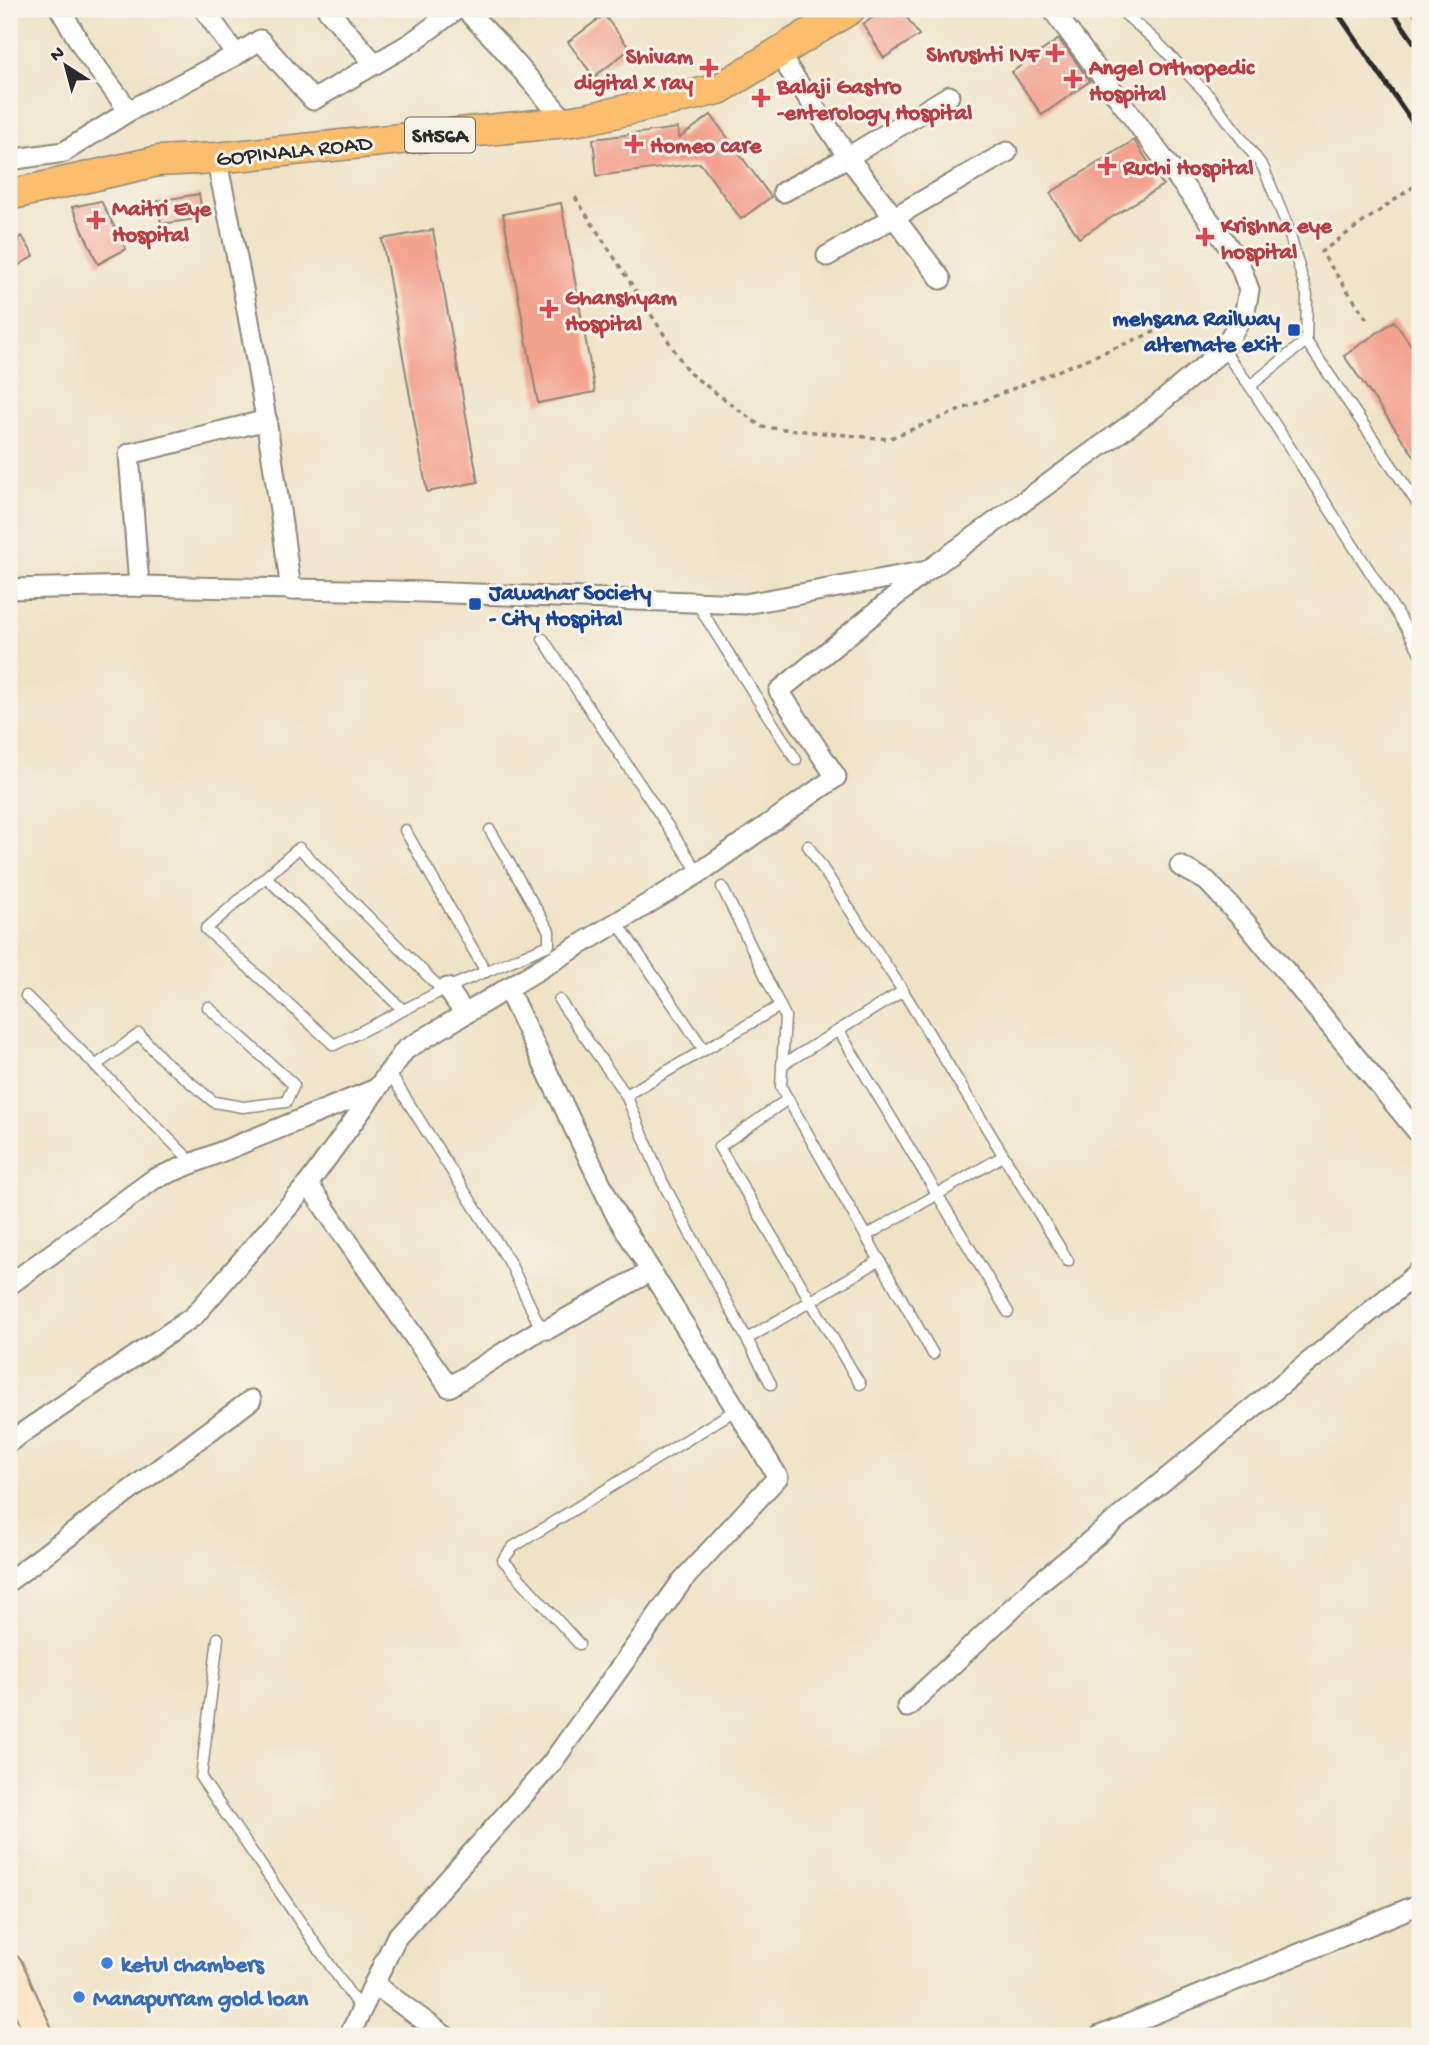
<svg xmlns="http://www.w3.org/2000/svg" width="1429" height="2045" font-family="'Gochi Hand',sans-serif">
<rect width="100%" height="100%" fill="#f7f3e8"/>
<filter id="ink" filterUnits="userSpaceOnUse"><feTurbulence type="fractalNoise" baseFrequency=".0143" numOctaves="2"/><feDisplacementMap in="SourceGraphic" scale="14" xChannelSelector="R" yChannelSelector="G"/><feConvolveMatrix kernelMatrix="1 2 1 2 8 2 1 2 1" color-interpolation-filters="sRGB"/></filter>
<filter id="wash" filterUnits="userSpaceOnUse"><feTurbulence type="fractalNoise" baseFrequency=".00686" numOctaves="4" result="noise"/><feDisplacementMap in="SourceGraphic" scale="28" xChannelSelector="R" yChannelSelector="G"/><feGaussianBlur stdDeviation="1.57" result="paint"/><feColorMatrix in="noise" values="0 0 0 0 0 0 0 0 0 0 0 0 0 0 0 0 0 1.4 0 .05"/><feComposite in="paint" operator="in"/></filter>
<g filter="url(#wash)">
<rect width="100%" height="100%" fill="#efe3c6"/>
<g id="blocks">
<!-- building -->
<g fill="#f3a28e">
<path d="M886 9H901L919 35 884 58 863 24Z"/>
<path d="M604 15 630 49 594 77 568 42Z"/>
<path d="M1059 39 1090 81 1042 115 1012 72Z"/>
<path d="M711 115 771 197 741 219 700 163 597 176 593 139 678 128 679 138Z"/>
<path d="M1134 140 1163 185 1079 238 1050 193Z"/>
<path d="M199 194 203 218 161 224 158 201Z"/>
<path d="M101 201 126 249 98 264 72 207Z"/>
<path d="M561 203 595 392 538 403 503 214Z"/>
<path d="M433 230 478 482 427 492 382 239Z"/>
<path d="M22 236 34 256 9 271V245Z"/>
<path d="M1394 321 1420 358V464L1344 356Z"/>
</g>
</g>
</g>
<g filter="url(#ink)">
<use href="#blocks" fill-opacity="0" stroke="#8d8778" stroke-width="2"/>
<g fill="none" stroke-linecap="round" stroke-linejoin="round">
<defs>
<g id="lane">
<path d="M1119 9 1155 40 1210 97 1263 167 1287 225 1307 295 1306 341 1250 386 1409 632 1420 653"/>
<path d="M1306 341 1420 507"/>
<path d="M1223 350 1250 386"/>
<path d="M696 602 796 760"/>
<path d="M1409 632 1420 624"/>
<path d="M543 639 699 873"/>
<path d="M405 830 486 972"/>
<path d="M808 846 903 991"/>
<path d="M266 877 403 1010"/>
<path d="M722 887 785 1016 781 1087 933 1354"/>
<path d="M617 922 704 1050"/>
<path d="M447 988 334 1045 206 929 299 848 442 990 549 945V931L490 830"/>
<path d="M26 996 193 1163"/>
<path d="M559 1000 626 1095"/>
<path d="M839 1031 1008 1312"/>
<path d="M782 1065 903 991 1068 1261"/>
<path d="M95 1066 139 1034 163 1060 214 1102 243 1107 286 1102 294 1085 208 1007"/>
<path d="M389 1072 510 1263 541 1329"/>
<path d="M788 1099 719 1147 860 1384"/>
<path d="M866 1236 1003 1156"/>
<path d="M747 1339 880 1260"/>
<path d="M771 1384 662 1181 626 1095 780 1006"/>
<path d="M218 1638 201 1778 361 2010"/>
<path d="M579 1644 503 1560 513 1547 737 1409"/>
</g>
<g id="street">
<path d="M60 9 86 53 129 111 236 55 260 40 313 100 411 43 457 9"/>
<path d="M204 9 236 55"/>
<path d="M327 9 375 64"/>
<path d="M465 9 501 46 566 122"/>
<path d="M778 53 848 157 941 279"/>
<path d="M216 158C248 301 272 445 291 590"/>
<path d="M9 160 64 152 129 111"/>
<path d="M783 192 848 157 949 96"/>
<path d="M827 256 1007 152"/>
<path d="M139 586 129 454 267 420"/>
<path d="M9 589 139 586 395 591 745 604 927 571 1155 407 1223 350 1245 311 1249 290 1240 265 1224 240 1052 9"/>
<path d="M1180 866 1207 881 1246 923 1420 1135"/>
<path d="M447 988 465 1014"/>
<path d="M308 1184 449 1387 541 1329H548L651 1271"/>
<path d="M9 1285 154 1179 376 1089"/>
<path d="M9 1442 194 1316 308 1184 405 1050 699 873 836 777 779 691 924 573"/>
<path d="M9 1581 251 1400"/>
<path d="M907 1707 1040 1582 1420 1271"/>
<path d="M374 1984 445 2036"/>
<path d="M349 2036 396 1938 551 1764 682 1581 778 1477 615 1213 507 988"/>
<path d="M1100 2036 1420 1904"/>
</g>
<path id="secondary" d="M9 1967 40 2036"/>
<path id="primary" d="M9 195 158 161 216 158 566 122 591 118 719 89 850 9"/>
</defs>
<!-- lane casing -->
<use href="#lane" stroke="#8d8778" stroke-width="13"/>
<!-- street casing -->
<use href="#street" stroke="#8d8778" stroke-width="23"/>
<!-- secondary casing -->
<use href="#secondary" stroke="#8d8778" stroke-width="30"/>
<!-- primary casing -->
<use href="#primary" stroke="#8d8778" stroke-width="33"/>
<!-- path -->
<g stroke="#8d8778" stroke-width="3.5" stroke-dasharray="5 5" stroke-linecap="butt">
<path d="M575 197 689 373 762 427 888 439 1194 316"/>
<path d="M1367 319 1321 252 1420 182"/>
</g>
<!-- lane -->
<use href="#lane" stroke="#fff" stroke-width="10"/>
<!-- street -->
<use href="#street" stroke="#fff" stroke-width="19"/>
<!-- secondary -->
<use href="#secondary" stroke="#fde5c5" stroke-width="26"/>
<!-- primary -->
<use href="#primary" stroke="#fabe6d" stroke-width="30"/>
<!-- rail -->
<g stroke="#2b2b2b" stroke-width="5">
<path d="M1335 9 1420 133"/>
<path d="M1391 9 1420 51"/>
<path d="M1412 9 1420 20"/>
</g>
</g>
</g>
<!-- markers -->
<g fill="#e0444e" stroke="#f7f3e8" stroke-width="2.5">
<path d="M1051.5 42.5h7v7h7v7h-7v7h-7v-7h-7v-7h7z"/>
<path d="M705.5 57.5h7v7h7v7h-7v7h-7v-7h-7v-7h7z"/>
<path d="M1069.5 68.5h7v7h7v7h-7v7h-7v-7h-7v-7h7z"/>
<path d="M757.5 87.5h7v7h7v7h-7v7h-7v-7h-7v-7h7z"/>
<path d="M630.5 133.5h7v7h7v7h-7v7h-7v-7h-7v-7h7z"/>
<path d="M1103.5 155.5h7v7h7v7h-7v7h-7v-7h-7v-7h7z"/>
<path d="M92.5 209.5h7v7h7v7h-7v7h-7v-7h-7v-7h7z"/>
<path d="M1201.5 226.5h7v7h7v7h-7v7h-7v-7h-7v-7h7z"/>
<path d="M545.5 298.5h7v7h7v7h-7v7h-7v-7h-7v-7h7z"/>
</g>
<g fill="#1a4fb4" stroke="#f7f3e8" stroke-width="2.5">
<rect x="1287" y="323" width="14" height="14" rx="3.5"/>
<rect x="468" y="597" width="14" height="14" rx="3.5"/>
</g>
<g fill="#3f7fe0" stroke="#f7f3e8" stroke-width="2.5">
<circle cx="107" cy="1963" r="7"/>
<circle cx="79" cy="1997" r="7"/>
</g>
<g text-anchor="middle" stroke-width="6" stroke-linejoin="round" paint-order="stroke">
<!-- shield labels -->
<rect fill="#f7f3e8" stroke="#686764" stroke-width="2" x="405" y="117.5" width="70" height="35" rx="5"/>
<g font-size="21" font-weight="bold" fill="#2b2b2b">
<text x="440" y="142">SH56A</text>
</g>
<!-- health labels -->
<g font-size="23" font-weight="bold" fill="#be3a42" stroke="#f7f3e8" text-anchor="start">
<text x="1039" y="61" text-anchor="end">Shrushti IVF</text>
<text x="693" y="63" text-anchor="end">Shivam<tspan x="693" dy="26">digital x ray</tspan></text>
<text x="1089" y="74">Angel Orthopedic<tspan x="1089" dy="26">Hospital</tspan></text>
<text x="777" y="93">Balaji Gastro<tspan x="777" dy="26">-enterology Hospital</tspan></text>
<text x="650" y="152">Homeo care</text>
<text x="1123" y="174">Ruchi Hospital</text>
<text x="112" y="215">Maitri Eye<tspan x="112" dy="26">Hospital</tspan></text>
<text x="1221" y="232">Krishna eye<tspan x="1221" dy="26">hospital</tspan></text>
<text x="565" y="304">Ghanshyam<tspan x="565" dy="26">Hospital</tspan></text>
</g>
<!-- street labels -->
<g font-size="23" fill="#2b2b2b" stroke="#f7f3e8">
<text transform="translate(294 149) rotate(-6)" y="8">GOPINALA ROAD</text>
</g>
<!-- transit labels -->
<g font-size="23" font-weight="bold" fill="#164399" stroke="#f7f3e8" text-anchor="end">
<text x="1280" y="325">mehsana Railway<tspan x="1280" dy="26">alternate exit</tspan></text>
<text x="489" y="599" text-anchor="start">Jawahar Society<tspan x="489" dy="26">- City Hospital</tspan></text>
</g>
<!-- shop labels -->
<g font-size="23" font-weight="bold" fill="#366cbe" stroke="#f7f3e8" text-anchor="start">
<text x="121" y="1971">ketul chambers</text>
<text x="93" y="2005">Manapurram gold loan</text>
</g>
</g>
<!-- margin -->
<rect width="1429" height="2045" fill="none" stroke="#f7f3e8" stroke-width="35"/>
<!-- north arrow -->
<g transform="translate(66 66) rotate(324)" stroke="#f7f3e8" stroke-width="5" paint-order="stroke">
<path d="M0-5L12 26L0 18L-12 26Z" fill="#2b2b2b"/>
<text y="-10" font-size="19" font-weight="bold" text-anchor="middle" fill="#2b2b2b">N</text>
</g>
</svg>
